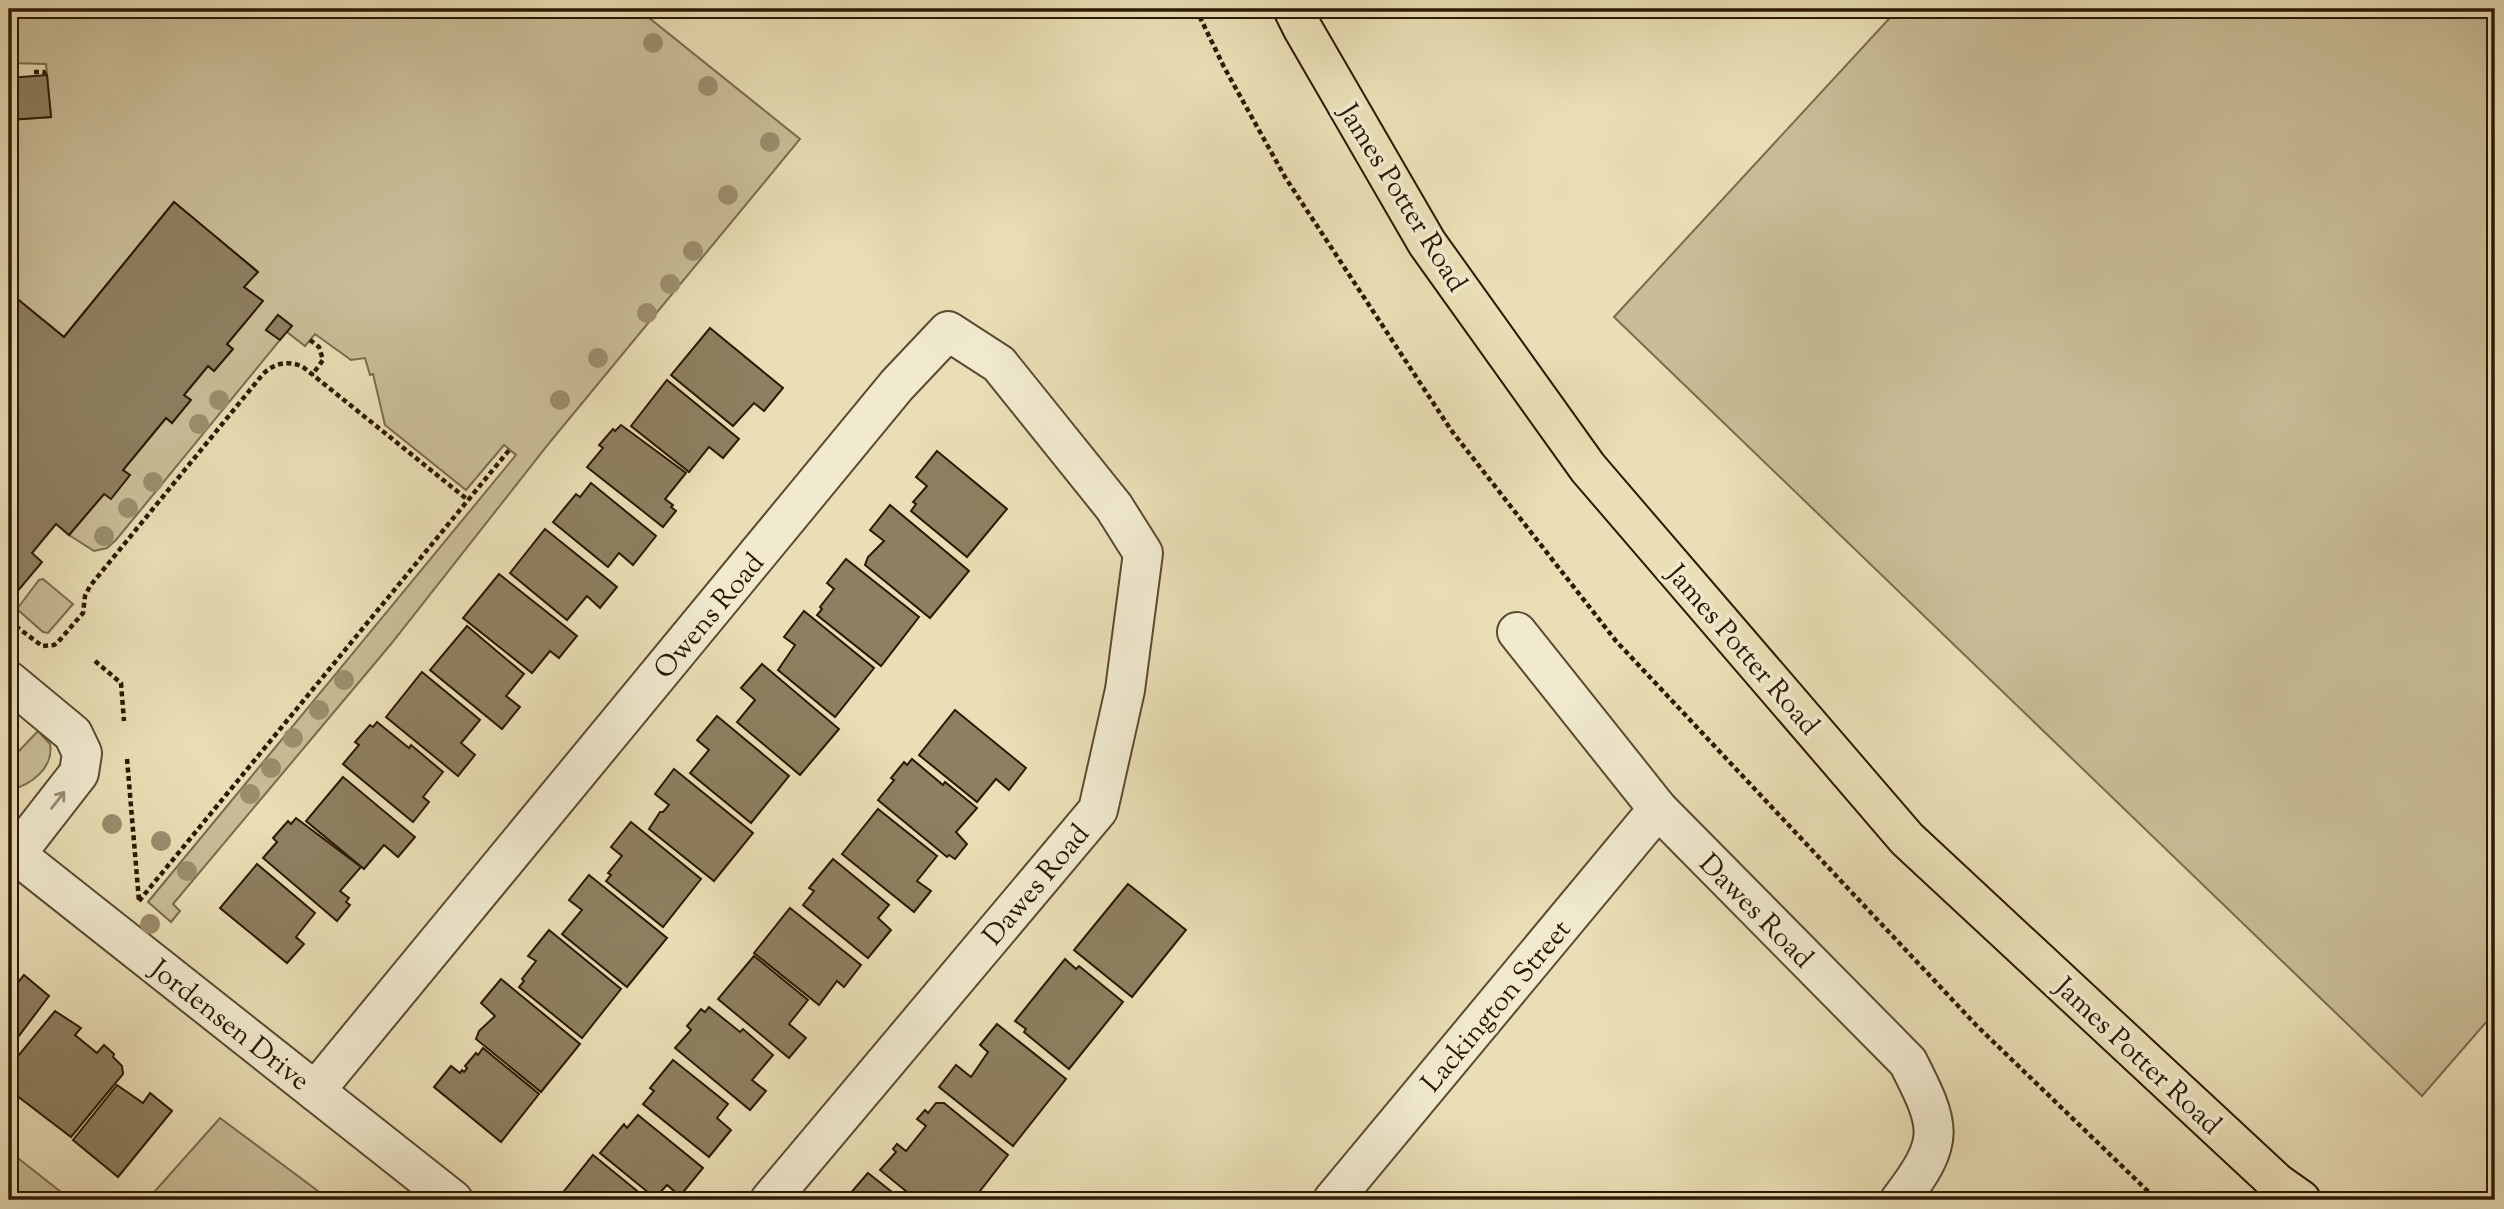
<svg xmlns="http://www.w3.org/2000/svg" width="2504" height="1209" font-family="'Sorts Mill Goudy',serif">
<rect width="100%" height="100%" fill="#e9deb5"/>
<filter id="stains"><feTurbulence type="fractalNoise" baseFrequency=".00286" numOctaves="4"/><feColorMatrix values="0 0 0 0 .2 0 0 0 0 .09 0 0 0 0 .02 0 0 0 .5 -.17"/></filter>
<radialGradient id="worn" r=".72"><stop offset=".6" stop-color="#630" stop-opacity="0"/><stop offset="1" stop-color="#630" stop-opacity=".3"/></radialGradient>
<!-- green -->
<g fill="#c9bd97" stroke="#7a6b4e" stroke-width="2">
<path d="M9 9H638L800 139 550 442 391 644 173 904 180 911 171 922 148 902 516 455 504 445 466 490 385 425 373 374 370 375 365 358 351 360 315 334 305 346 287 332 292 326 278 315 266 330 280 340 116 540 107 548 94 551 69 535 104 494 129 475 123 470 166 418 172 423 187 398 184 395 208 366 214 371 232 349 227 344 262 301 244 287 257 271 174 202 64 337 9 292V120L51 117 46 64 9 63Z"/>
<path d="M1898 9H2495V1012L2422 1096 1614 317Z"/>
<path d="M43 579 73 604 48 633 43 632 17 609 39 580Z"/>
<path d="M38 731 50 744C54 768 31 785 10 790L9 746 18 752Z"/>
<path d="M220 1118 330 1200H147Z"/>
<path d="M9 1151 71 1200H9Z"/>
</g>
<!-- building -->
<g fill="#8e7f60" stroke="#2c1904" stroke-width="2">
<path d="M47 75 51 117 9 120V78Z"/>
<path d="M174 202 258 272 244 287 263 301 227 344 233 349 214 371 208 366 184 395 191 400 172 423 166 418 123 470 130 475 111 499 104 494 69 535 56 524 32 553 42 562 11 599 9 598V292L64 337Z"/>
<path d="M278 315 292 326 280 340 266 330Z"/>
<path d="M710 328 783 388 764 411 754 403 733 426 671 375Z"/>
<path d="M667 380 739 439 723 458 709 447 689 472 631 426Z"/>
<path d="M621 425 686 473 665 499 673 505 671 507 676 511 663 527 587 467 603 448 599 445 613 429 615 431Z"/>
<path d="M937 451 1007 509 967 557 911 511 916 504 913 502 927 486 916 477Z"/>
<path d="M591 483 656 536 633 565 619 553 608 567 553 522 576 494 580 497Z"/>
<path d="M890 505 969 571 930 618 865 565 868 557 884 541 870 530Z"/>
<path d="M545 529 617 587 600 608 587 596 567 620 510 573Z"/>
<path d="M846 559 919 617 881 666 817 615 822 609 820 607 834 589 827 583Z"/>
<path d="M499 574 577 636 559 658 550 651 532 673 463 618Z"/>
<path d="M804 611 874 668 835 717 778 670 795 645 784 637Z"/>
<path d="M467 626 524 674 506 696 520 707 502 729 430 670Z"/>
<path d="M762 664 839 729 800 775 737 722 755 700 741 688Z"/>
<path d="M422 672 480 720 461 743 475 755 458 776 386 717Z"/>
<path d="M955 710 1026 768 1009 790 996 779 977 802 919 755Z"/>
<path d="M717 716 789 776 751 823 690 773 709 750 697 740Z"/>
<path d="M377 722 409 748 411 745 443 772 423 797 429 802 413 822 343 764 359 745 355 742 370 725 373 727Z"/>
<path d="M912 759 943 785 945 782 977 808 956 832 967 844 955 859 949 855 947 857 878 800 894 780 891 778 904 762 907 765Z"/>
<path d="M674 769 753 833 714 881 649 829 660 812H663L669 805 655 794Z"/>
<path d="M343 777 415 837 398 857 384 845 364 869 306 821Z"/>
<path d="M878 809 937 856 917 881 931 891 914 912 842 854Z"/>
<path d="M296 818 361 867 340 891 349 898 346 902 350 905 337 921 263 858 277 842 273 838 288 821 291 824Z"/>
<path d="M631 822 701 879 663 927 606 881 611 875 608 873 622 856 611 847Z"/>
<path d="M833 859 889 905 878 918 891 930 868 958 803 905 814 891 809 888Z"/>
<path d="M257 864 315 913 296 937 304 944 287 963 220 908Z"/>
<path d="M589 875 667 938 627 987 562 934 582 910 569 900Z"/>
<path d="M1128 884 1186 930 1132 997 1074 950Z"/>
<path d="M790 908 861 965 844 987 837 981 819 1005 754 953Z"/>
<path d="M549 930 621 989 582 1038 519 987 524 981 522 979 536 961 528 956Z"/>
<path d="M754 956 808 1000 789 1024 806 1038 789 1058 718 999Z"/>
<path d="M1065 959 1076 969 1079 966 1123 1002 1069 1069 1024 1032 1026 1029 1015 1021Z"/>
<path d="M24 975 49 996 9 1049V979L16 985Z"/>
<path d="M501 979 580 1044 541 1092 476 1039 479 1031 495 1016 481 1003Z"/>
<path d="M709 1007 740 1032 743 1029 773 1055 752 1080 766 1091 750 1110 675 1048 691 1030 687 1026 701 1009 705 1012Z"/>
<path d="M55 1011 81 1028 75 1035 97 1053 104 1045 114 1054 113 1057 122 1066 123 1074 71 1137 16 1095 18 1092 9 1085V1067Z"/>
<path d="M997 1024 1066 1079 1013 1146 939 1087 956 1065 971 1077 988 1052 980 1045Z"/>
<path d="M483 1048 539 1094 501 1142 434 1087 451 1066 460 1073 462 1070 464 1072 467 1068 465 1066 476 1053 478 1055Z"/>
<path d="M673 1060 728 1104 717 1118 731 1130 709 1157 643 1104 654 1091 650 1088Z"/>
<path d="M117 1085 143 1103 150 1093 172 1111 118 1177 73 1140Z"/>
<path d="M936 1103H944L1008 1155 973 1200H917L880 1170 896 1152 893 1149 897 1144 906 1151 926 1126 917 1119 925 1110 928 1113Z"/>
<path d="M638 1115 703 1168 680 1196 667 1185 655 1198 600 1153 624 1124 627 1128Z"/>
<path d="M593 1155 647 1199 646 1200H557Z"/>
<path d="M868 1173 902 1200H854L848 1196Z"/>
</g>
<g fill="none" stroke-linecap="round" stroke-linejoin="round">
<defs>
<g id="minor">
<path d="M1517 632 1658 809 1908 1062C1941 1127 1946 1140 1900 1200"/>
<path d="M9 681 73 734 82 753 79 773 16 854"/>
<path d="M9 849 453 1200"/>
<path d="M315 1091 897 385 948 331 999 364 1114 507 1143 553 1125 690 1098 810 770 1200"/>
<path d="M1333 1200 1658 809"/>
</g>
<path id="major" d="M1293 9 1303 29 1427 243 1588 468 1907 839 2277 1183 2301 1200"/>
</defs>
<!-- minor casing -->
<use href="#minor" stroke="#5b4a30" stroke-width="42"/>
<!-- major casing -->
<use href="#major" stroke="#2c1904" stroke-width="42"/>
<!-- path -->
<g stroke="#2c1904" stroke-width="4.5" stroke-dasharray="5 3.5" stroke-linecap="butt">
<path d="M1196 9 1224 67 1285 177 1451 430 1616 641 1977 1026 2157 1200"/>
<path d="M34 72H44L45 75"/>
<path d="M9 124 14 123"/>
<path d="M310 340 319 347 323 360 312 375"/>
<path d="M9 621 42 646 54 645 58 642 83 613 85 596 90 586 263 374C274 363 289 360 303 367L468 500"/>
<path d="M95 661 121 683 124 721"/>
<path d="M127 759 139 901"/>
<path d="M139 901 510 449"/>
</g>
<!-- minor -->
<use href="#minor" stroke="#f1eacf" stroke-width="38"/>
<!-- major -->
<use href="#major" stroke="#e9deb5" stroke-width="38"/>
</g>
<!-- trees -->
<g fill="#9b8d6c">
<circle cx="653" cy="43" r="10"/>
<circle cx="708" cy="86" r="10"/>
<circle cx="770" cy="142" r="10"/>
<circle cx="728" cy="195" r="10"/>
<circle cx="693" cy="251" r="10"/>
<circle cx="670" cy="284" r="10"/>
<circle cx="647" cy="313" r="10"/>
<circle cx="598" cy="358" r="10"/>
<circle cx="219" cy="400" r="10"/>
<circle cx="560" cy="400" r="10"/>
<circle cx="199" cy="424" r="10"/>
<circle cx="153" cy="482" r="10"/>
<circle cx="128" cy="508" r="10"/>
<circle cx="104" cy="536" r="10"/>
<circle cx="344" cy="680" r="10"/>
<circle cx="319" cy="710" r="10"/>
<circle cx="293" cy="738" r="10"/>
<circle cx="271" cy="768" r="10"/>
<circle cx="250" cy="794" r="10"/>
<circle cx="112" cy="824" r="10"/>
<circle cx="161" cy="841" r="10"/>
<circle cx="187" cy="871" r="10"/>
<circle cx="150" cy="924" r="10"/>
</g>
<!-- one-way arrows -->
<defs><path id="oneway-shaft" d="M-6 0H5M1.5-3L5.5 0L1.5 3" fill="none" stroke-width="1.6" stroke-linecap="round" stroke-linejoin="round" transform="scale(1.75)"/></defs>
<use stroke="#988c74" href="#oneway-shaft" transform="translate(58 800) rotate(-52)"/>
<g text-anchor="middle" stroke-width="7" stroke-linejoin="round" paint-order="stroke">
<!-- street labels -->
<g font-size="28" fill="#2c1904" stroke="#f1eacf">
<text transform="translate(1404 197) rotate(58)" y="10">James Potter Road</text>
<text transform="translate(708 615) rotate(-50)" y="10">Owens Road</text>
<text transform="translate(1744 649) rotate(49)" y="10">James Potter Road</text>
<text transform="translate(1035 884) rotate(-50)" y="10">Dawes Road</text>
<text transform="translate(1757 910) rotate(45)" y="10">Dawes Road</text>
<text transform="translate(1495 1005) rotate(-50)" y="10">Lackington Street</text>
<text transform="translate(231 1024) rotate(38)" y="10">Jordensen Drive</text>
<text transform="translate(2139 1055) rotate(43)" y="10">James Potter Road</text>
</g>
</g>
<!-- margin -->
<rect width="2504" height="1209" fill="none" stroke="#e9deb5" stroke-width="35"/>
<rect x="10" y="10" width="2483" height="1188" fill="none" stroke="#2c1904" stroke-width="3.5"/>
<rect x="18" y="18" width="2469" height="1174" fill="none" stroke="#2c1904" stroke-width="2"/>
<rect width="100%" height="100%" filter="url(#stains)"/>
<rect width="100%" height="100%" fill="url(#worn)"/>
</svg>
